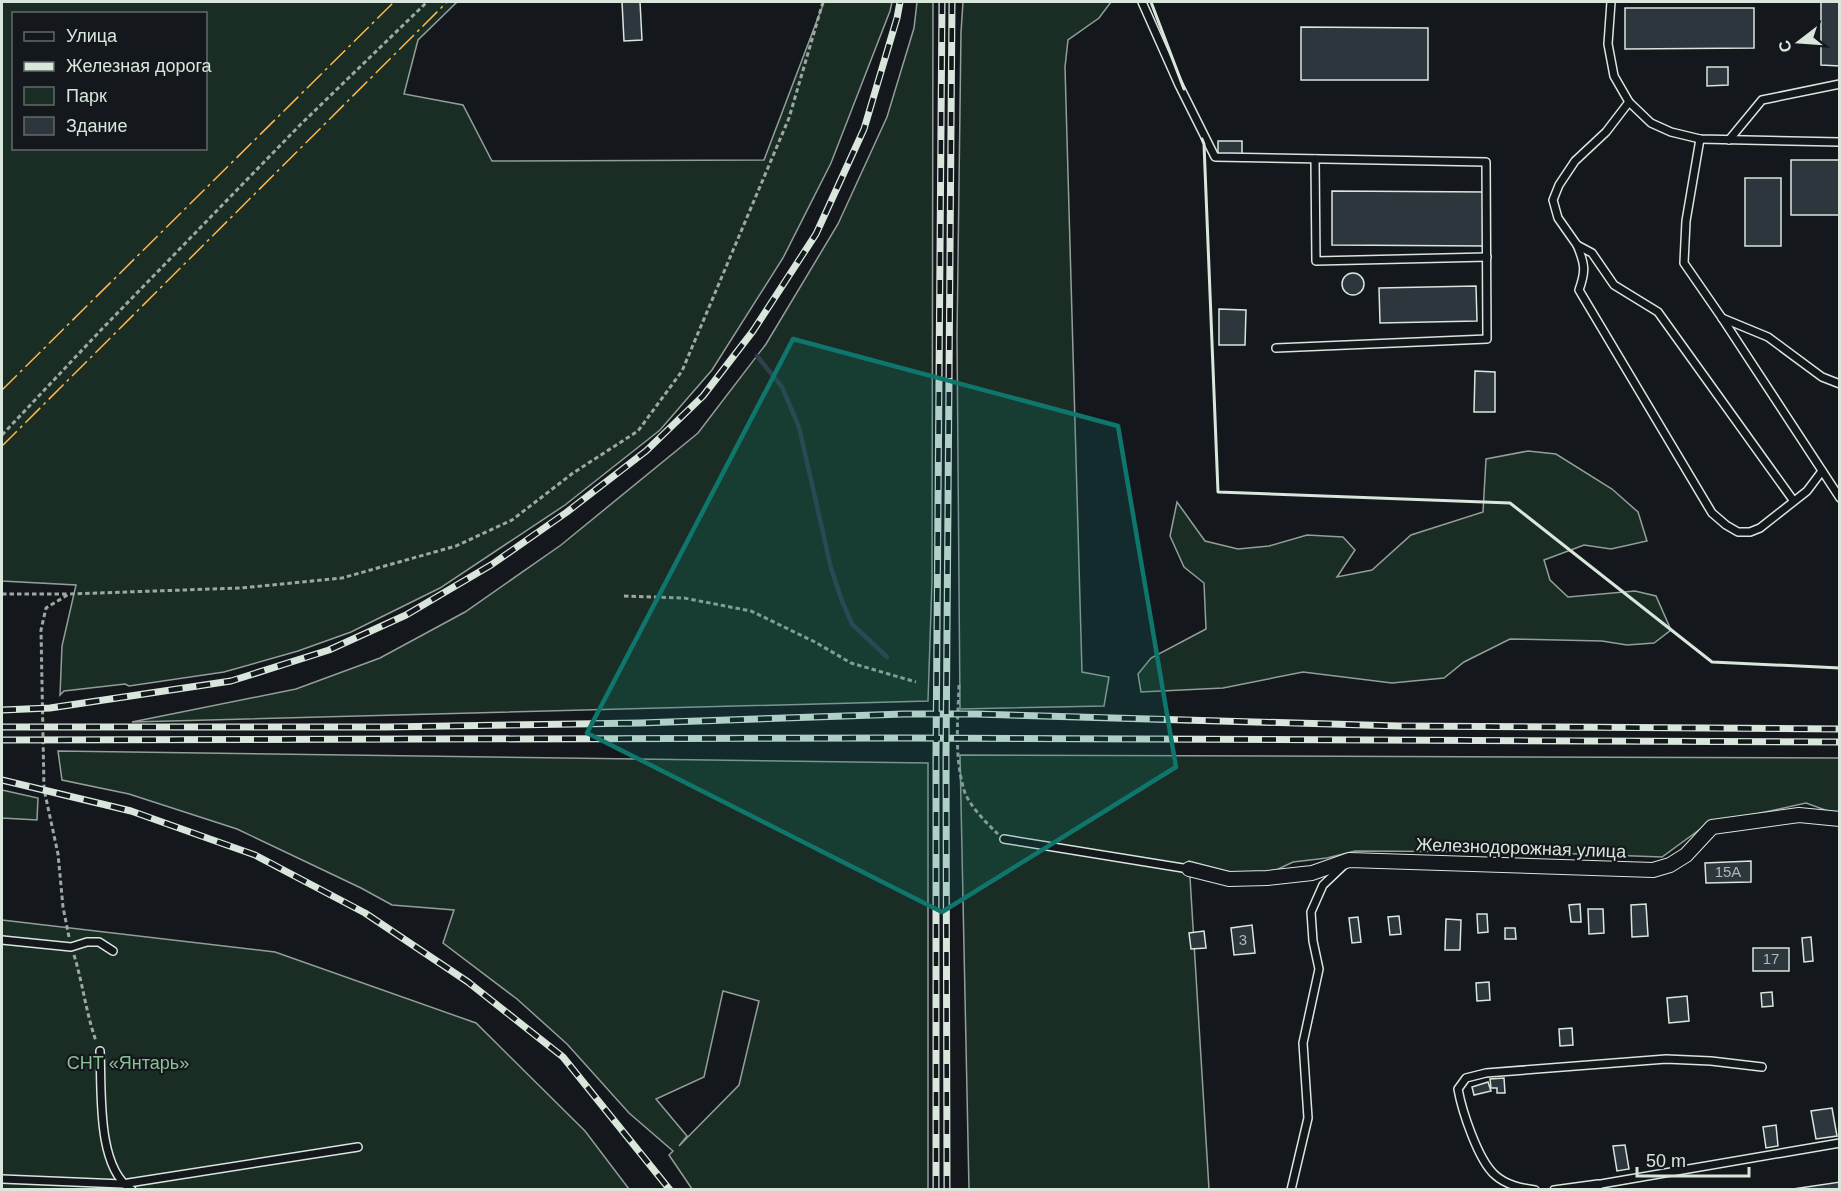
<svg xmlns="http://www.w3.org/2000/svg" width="1841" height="1191" font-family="Helvetica,sans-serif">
<rect width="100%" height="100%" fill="#14181c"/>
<!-- green -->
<g fill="#1a2d24" stroke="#939e99" stroke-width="1.5" fill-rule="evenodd">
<path d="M2 2H457L418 40 404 94 463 105 492 161 764 160 824 2H892L890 11 831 163 783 258 712 370 660 430 565 505 440 588 351 632 298 651 224 672 129 686 125 684 64 691 60 695 62 646 76 585 2 581ZM14 14H206V148H14Z"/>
<path d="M917 2H933L932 581 928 701 132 722 296 689 380 658 465 612 561 545 698 433 766 344 838 224 887 117 914 28Z"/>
<path d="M963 2H1111L1099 18 1068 40 1065 67 1082 672 1109 677 1104 706 960 709 957 337 961 32Z"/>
<path d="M1528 451 1556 454 1612 489 1638 512 1647 541 1611 549 1584 545 1544 560 1550 580 1568 597 1635 591 1656 596 1671 630 1654 643 1627 645 1602 641 1510 639 1464 662 1444 678 1392 683 1303 672 1223 688 1141 692 1138 674 1151 658 1206 629 1204 583 1184 567 1170 536 1177 502 1205 541 1238 549 1269 546 1307 535 1343 537 1355 550 1337 577 1372 570 1411 535 1483 512 1486 459Z"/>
<path d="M58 751 928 763V1189H692L669 1155 673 1151 629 1113 567 1044 517 999 443 943 454 910 392 905 361 888 237 829 129 794 62 780ZM723 991 759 1001 739 1085 679 1146 687 1136 656 1099 704 1077Z"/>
<path d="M960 755 1839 758V815L1806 803 1706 825 1662 857 1521 852 1355 851 1327 858 1293 862 1257 879 1189 861 1209 1189H969Z"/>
<path d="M2 790 38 798 37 820 2 818Z"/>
<path d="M2 920 275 952 476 1023 585 1131 629 1189 2 1190Z"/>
</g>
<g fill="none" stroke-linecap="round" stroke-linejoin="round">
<!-- stream -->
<path stroke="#2f3f4d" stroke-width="4.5" d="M757 356 782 387 799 427 831 568 842 601 852 624 887 657"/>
</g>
<!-- building -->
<g fill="#2c363c" stroke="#d8e6dc" stroke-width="1.5">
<path d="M622 2H640L642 40 624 41Z"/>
<path d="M1821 2H1840V66L1821 65Z"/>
<path d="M1625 8H1754V48L1625 49Z"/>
<path d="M1301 27 1428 28V80H1301Z"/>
<path d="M1707 67H1728V85L1707 86Z"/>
<rect x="1218" y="141" width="24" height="13"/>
<rect x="1791" y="160" width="49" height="55"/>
<rect x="1745" y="178" width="36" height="68"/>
<path d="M1332 191 1487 192V246L1332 245Z"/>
<circle cx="1353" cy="284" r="11"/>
<path d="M1476 286 1477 321 1380 323 1379 288Z"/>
<path d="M1219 309 1246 310 1245 345H1219Z"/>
<path d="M1475 371 1495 372V412H1474Z"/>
<path d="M1751 861V882L1706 883 1705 863Z"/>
<path d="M1580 904 1581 922H1571L1569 905Z"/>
<path d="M1646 904 1648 936 1632 937 1631 905Z"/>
<path d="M1588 909H1603L1604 933 1589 934Z"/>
<path d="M1477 914H1487L1488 932 1478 933Z"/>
<path d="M1399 916 1401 934 1390 935 1388 917Z"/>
<path d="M1358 917 1361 942 1352 943 1349 918Z"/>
<path d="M1446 919 1461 920 1460 950H1445Z"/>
<path d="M1252 925 1255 953 1234 955 1231 928Z"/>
<path d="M1505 928H1515L1516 939H1505Z"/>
<path d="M1204 931 1206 948 1191 949 1189 933Z"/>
<path d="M1811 937 1813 961 1804 962 1802 938Z"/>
<rect x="1753" y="948" width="36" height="23"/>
<path d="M1489 982 1490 1000 1477 1001 1476 983Z"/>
<path d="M1772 992 1773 1006 1762 1007 1761 993Z"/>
<path d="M1687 996 1689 1021 1669 1023 1667 998Z"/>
<path d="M1572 1028 1573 1045 1560 1046 1559 1029Z"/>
<path d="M1504 1078 1505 1093H1497V1088H1491L1490 1079Z"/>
<path d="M1488 1082 1491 1091 1474 1095 1472 1087Z"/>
<path d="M1832 1108 1837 1136 1816 1139 1811 1111Z"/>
<path d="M1776 1125 1778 1146 1766 1148 1763 1127Z"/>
<path d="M1625 1145 1629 1169 1617 1171 1613 1146Z"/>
<path d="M1840 1182V1190H1786Z"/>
</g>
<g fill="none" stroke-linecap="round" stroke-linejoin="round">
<defs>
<g id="service">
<path d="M1142 2 1179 85 1215 157 1486 162 1487 339 1276 348"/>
<path d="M1611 2 1608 44 1614 76 1629 102 1606 132 1575 161 1559 185 1553 200 1558 218 1577 245 1592 253 1614 285 1658 312 1793 500"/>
<path d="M1629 102 1651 123 1671 132 1700 139 1840 142"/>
<path d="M1700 139 1686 221 1684 263 1722 318 1840 498"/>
<path d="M1729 140 1762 100 1840 84"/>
<path d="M1315 159 1316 261 1487 257"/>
<path d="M1577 245C1585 264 1586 271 1579 290L1712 513 1726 525 1738 532H1750L1760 528 1807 491 1822 471"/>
<path d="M1722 318 1768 337 1822 377 1840 384"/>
<path d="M1004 839 1189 869"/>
<path d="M2 940 71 947 87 942H99L113 951"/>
<path d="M100 1051C102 1089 96 1168 132 1190"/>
<path d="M2 1179 122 1184 358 1147"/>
<path d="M1291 1190 1308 1118 1303 1043 1319 969 1313 941 1311 912 1323 885 1343 866"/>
<path d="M1535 1190C1521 1188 1506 1185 1495 1175 1478 1160 1462 1111 1458 1089L1466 1078 1486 1073 1666 1059 1711 1061 1762 1067"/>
<path d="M1554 1190 1598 1184"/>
<path d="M1592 1190 1601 1184 1840 1143"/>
</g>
<path id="minor" d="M1189 869 1229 879 1267 878 1312 873 1349 860 1653 870 1670 865 1686 855 1712 827 1799 815 1840 819"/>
</defs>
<!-- service casing -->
<use href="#service" stroke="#d8e6dc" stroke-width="10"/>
<!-- minor casing -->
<use href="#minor" stroke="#d8e6dc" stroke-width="16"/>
<!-- path -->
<g stroke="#9da8a2" stroke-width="3" stroke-dasharray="4.5 3" stroke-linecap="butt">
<path d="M2 435 100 331 300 125 427 2"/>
<path d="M2 594H69"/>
<path d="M624 596 684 598 751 611 815 642 851 663 916 682"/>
<path d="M959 685C958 720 954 756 964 790 968 804 987 824 998 834"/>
<path d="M69 937 63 907 58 854 44 789 41 630 46 608 69 594 241 588 342 578 456 546 512 520 573 473 638 431 682 371 789 118 823 2"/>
<path d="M74 955C83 984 86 1013 96 1041"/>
</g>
<!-- service -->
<use href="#service" stroke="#14181c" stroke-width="7"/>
<!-- minor -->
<use href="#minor" stroke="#14181c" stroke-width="14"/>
<defs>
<g id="rail">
<path d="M2 710 50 708 231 681 329 650 406 615 491 565 567 512 646 451 703 396 753 331 816 234 864 129 897 18 900 2"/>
<path d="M2 727H386L640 723 904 714H976L1399 726 1840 729"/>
<path d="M2 740 903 738 1840 742"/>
<path d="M2 780 131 811 255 855 365 913 468 982 563 1057 670 1190"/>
<path d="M936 1190V756L942 2"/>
<path d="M947 1190 946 756 952 2"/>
</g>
</defs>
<!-- rail casing -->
<use href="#rail" stroke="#d8e6dc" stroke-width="7"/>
<!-- rail -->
<use href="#rail" stroke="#14181c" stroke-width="4.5" stroke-dasharray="14" stroke-linecap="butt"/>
<!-- wall -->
<g stroke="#d8e6dc" stroke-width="3">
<path d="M1151 2 1184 89"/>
<path d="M1202 139 1204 144 1218 492 1510 503 1712 662 1840 668"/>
</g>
<!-- power -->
<g stroke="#ffb74d" stroke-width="1.5" stroke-dasharray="21 4.5 3 4.5" stroke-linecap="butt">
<path d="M2 390 394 2"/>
<path d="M2 446 447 2"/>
</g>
</g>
<!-- marked area -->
<path fill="#0f766e" fill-opacity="0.2" stroke="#0f766e" stroke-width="4.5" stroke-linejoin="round" d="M793 339 1118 426 1176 767 942 912 587 733Z"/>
<g text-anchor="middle" stroke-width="4.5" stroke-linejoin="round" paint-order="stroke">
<!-- number labels -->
<g font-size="15" fill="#adbab4">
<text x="1728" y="877">15А</text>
<text x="1243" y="945">3</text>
<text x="1771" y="964">17</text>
</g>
<!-- street labels -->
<g font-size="18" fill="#d8e6dc" stroke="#14181c">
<text transform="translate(1521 848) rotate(2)" y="6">Железнодорожная улица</text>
</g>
<!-- park labels -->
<g font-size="18" fill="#8ac095" stroke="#14181c">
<text x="128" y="1069">СНТ «Янтарь»</text>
</g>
</g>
<!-- border -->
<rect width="1841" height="1191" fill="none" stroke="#d8e6dc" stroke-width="6"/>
<!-- legend -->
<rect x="12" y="12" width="195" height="138" fill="#14181c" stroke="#626a69" stroke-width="1.5"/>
<rect x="24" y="32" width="30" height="9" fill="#14181c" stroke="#626a69" stroke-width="1.5"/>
<text x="66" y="42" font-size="18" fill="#d8e6dc">Улица</text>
<rect x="24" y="62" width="30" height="9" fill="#d8e6dc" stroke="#626a69" stroke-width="1.5"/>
<text x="66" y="72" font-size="18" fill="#d8e6dc">Железная дорога</text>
<rect x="24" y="87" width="30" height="18" fill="#1a2d24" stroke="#626a69" stroke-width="1.5"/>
<text x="66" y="102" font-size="18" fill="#d8e6dc">Парк</text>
<rect x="24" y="117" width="30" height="18" fill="#2c363c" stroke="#626a69" stroke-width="1.5"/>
<text x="66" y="132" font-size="18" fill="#d8e6dc">Здание</text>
<!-- north arrow -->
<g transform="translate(1799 42) rotate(253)" stroke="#14181c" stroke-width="4.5" paint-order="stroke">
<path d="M0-4.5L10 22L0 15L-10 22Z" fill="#d8e6dc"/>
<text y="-9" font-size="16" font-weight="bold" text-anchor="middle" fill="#d8e6dc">С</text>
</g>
<!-- scale -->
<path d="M1637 1167v9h112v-9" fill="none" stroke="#d8e6dc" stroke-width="3"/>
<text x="1646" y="1167" font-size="18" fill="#d8e6dc" stroke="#14181c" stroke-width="4.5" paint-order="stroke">50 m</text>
</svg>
